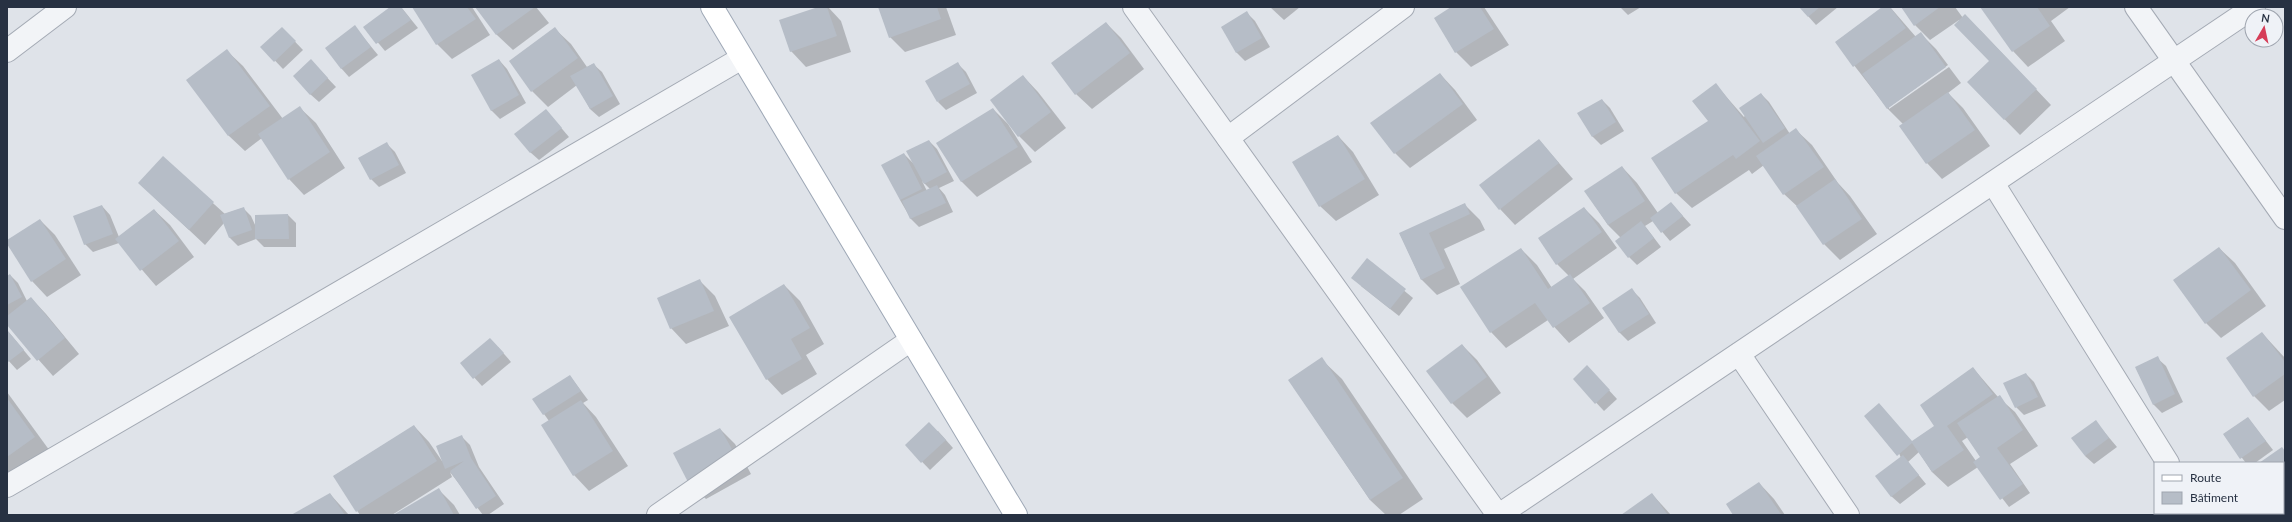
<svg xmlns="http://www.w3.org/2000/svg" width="2292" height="522" font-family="Lato,sans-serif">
<rect width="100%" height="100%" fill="#dfe3e9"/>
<!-- shadow -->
<g fill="#0003" fill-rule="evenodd">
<path d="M392 7H401L418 28 385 51 365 27Z"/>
<path d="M413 7H472L490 35 452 59 437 44Z"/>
<path d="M476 7H536L549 23 513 50 497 35Z"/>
<path d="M821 7H828L841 21 851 52 806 67 791 51Z"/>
<path d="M879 7H946L956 35 905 52 890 37Z"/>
<path d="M1270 7H1300L1284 20Z"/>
<path d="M1453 7H1484L1509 45 1471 67 1456 52Z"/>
<path d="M1620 7H1641L1628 15Z"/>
<path d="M1800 7H1838L1816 25Z"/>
<path d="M1884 7H1890L1916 37 1921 34 1936 49 1948 65 1889 107V109L1949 67 1961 83 1948 93 1963 108 1990 146 1942 179 1927 163 1903 124 1888 109 1836 42Z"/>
<path d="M1902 7H1955L1963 18 1981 31 2051 105 2020 135 1968 82 1990 61 1959 20 1930 40 1915 25Z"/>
<path d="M1982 7H2070L2051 21 2065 41 2028 67 2013 51Z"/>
<path d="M1247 13 1255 21 1270 47 1245 61 1237 53 1222 27Z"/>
<path d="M1106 23 1121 38 1144 69 1092 109 1076 94Z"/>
<path d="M355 27 378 55 349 77 341 68Z"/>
<path d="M282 28 303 50 283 69 262 47Z"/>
<path d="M555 29 571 44 587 67 593 64 602 72 620 104 599 117 590 109 577 85 548 107 532 91Z"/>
<path d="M227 51 243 66 283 119 300 108 316 123 345 168 304 195 289 179 262 138 245 151 229 136 187 80Z"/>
<path d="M499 60 507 69 526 103 500 119 491 110Z"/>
<path d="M958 64 966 72 977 93 946 110 938 102Z"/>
<path d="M319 69 336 87 319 102 310 94Z"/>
<path d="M1440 74 1455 90 1477 120 1410 168 1395 153Z"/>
<path d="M1023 76 1038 92 1066 128 1035 152 1019 136 992 100Z"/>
<path d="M1716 85 1744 117 1761 94 1769 102 1790 134 1796 130 1812 145 1838 183 1850 196 1877 234 1840 260 1824 244 1800 209 1784 194 1764 165 1752 174 1749 170 1692 208 1676 193 1709 122Z"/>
<path d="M1602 100 1610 108 1624 131 1601 145 1593 137 1579 114Z"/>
<path d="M993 109 1008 124 1032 162 977 197 961 181Z"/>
<path d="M546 110 569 137 539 160 530 152Z"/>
<path d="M1338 136 1353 152 1379 195 1336 221 1320 206Z"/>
<path d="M1539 140 1573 179 1515 225 1500 209Z"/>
<path d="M929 141 937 149 954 181 939 188 945 195 953 212 919 227 911 219 900 200 904 154 914 164ZM922 181 930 189 927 191Z"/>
<path d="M387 144 395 152 406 173 379 187 371 179Z"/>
<path d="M163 158 225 214 243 208 251 216 256 227 288 215 296 223V247H264L256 239 238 246 230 238 224 223 205 245 139 183Z"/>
<path d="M1622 167 1637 183 1658 213 1671 203 1691 225 1670 241 1653 221 1645 226 1661 247 1637 265 1629 257 1621 238 1608 225 1586 192Z"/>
<path d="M1464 204 1480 220 1485 230 1444 249 1460 284 1437 295 1421 279 1400 234Z"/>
<path d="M102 206 110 215 119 237 154 210 170 225 194 257 156 286 119 243 93 252 85 244Z"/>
<path d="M1584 208 1599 223 1617 248 1573 279 1585 291 1604 318 1569 343 1548 320 1506 348 1491 332 1521 249 1537 265 1552 288 1569 276 1557 264Z"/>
<path d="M40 220 55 235 81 275 47 297 32 281 7 243Z"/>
<path d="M2219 248 2235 263 2266 306 2221 338 2206 323Z"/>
<path d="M1367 260 1413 298 1399 316 1361 286Z"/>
<path d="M10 275 18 283 27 301 31 298 46 314 79 354 53 376 7 324V277Z"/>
<path d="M700 281 715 296 729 326 686 344 671 328Z"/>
<path d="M784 285 800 301 824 344 806 355 817 374 782 395 767 379Z"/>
<path d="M1632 290 1640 298 1656 323 1628 341 1620 333 1603 308Z"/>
<path d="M7 330 31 359 17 370 7 359Z"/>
<path d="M2262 333 2285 358V400L2269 411 2254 396Z"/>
<path d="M1462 345 1477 360 1501 393 1467 418 1452 403Z"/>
<path d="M498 347 511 362 482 386 461 363Z"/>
<path d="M2157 358 2166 366 2183 402 2162 413 2154 405 2136 368Z"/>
<path d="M1321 359 1342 379 1423 499 1399 515H1386L1370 500 1289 380Z"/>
<path d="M1973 368 1998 397 2015 412 2038 446 2010 464 2030 493 2009 507 1978 467 1948 487 1932 472 1919 452 1908 462 1926 484 1900 504 1891 496 1901 458 1879 404 1912 443 1936 426ZM1968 437 1982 458 1976 461 1962 441Z"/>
<path d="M2026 374 2034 382 2046 406 2024 415 2016 407Z"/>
<path d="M1595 375 1617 399 1604 411 1574 379Z"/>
<path d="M570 376 588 400 583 403 596 417 628 466 589 491 574 475 549 421 534 400Z"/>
<path d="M7 392 55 458 7 492Z"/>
<path d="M2248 418 2273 450 2255 463H2246L2224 435Z"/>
<path d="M2095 421 2117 447 2094 464 2085 456Z"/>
<path d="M414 426 429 442 442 461 462 437 470 445 479 467 504 504 488 515H483L450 472 452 477 392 515H360L334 476Z"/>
<path d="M720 429 735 444 751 474 706 499 690 484Z"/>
<path d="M938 431 953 448 930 470 906 445Z"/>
<path d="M2285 451V512L2283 510V463H2261Z"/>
<path d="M1759 483 1774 499 1785 515H1735L1727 504Z"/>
<path d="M439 490 454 505 460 515H395Z"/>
<path d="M330 494 349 515H293Z"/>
<path d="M1652 494 1671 515H1623Z"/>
</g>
<!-- building -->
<g fill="#b6bdc7">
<path d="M390 7H401L411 20 376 44 363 27Z"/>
<path d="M412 7H467L476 19 436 45Z"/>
<path d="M475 7H535L496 35Z"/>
<path d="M818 7H827L837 36 790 52 779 20Z"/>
<path d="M878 7H937L941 19 889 38Z"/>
<path d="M1451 7H1480L1494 29 1455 53 1434 18Z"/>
<path d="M1799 7H1820L1808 17Z"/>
<path d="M1882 7H1890L1906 28 1853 67 1835 42Z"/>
<path d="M1901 7H1940L1914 26Z"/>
<path d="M1980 7H2037L2050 26 2012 52Z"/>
<path d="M1247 11 1262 38 1236 53 1221 27Z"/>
<path d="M1965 14 2037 89 2004 120 1967 82 1989 61 1954 25Z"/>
<path d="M1106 22 1130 53 1075 95 1051 63Z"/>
<path d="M355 25 371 47 341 69 325 48Z"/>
<path d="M282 27 296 41 274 62 260 47Z"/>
<path d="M555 27 578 58 531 92 509 61Z"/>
<path d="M1921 32 1946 67 1887 109 1862 74Z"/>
<path d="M227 49 270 106 228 136 186 80Z"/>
<path d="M311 59 328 78 310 95 293 76Z"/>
<path d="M499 59 519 95 491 111 471 75Z"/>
<path d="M958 62 970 84 937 102 925 81Z"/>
<path d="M594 63 613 96 590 109 570 76Z"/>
<path d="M1440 73 1463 104 1394 154 1370 123Z"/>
<path d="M1023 75 1051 112 1018 137 990 100Z"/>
<path d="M1716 83 1760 141 1736 159 1733 155 1675 194 1651 158 1708 121 1692 101Z"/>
<path d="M1948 92 1975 130 1926 164 1899 126Z"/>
<path d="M1761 93 1785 128 1763 143 1739 108Z"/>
<path d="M1602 99 1616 122 1592 137 1577 113Z"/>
<path d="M300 106 330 152 288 180 258 134Z"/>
<path d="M993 108 1018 147 961 182 936 143Z"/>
<path d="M546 109 562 128 530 153 514 134Z"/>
<path d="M1796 128 1824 167 1783 195 1756 156Z"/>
<path d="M1338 135 1365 179 1319 207 1292 162Z"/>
<path d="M1539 139 1559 163 1499 210 1479 185Z"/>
<path d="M929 140 947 172 924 184 906 151Z"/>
<path d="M387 142 399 165 370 180 358 158Z"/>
<path d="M904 153 922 189 900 200 881 165Z"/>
<path d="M163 156 214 202 189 230 138 183Z"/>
<path d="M1622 166 1645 201 1608 225 1584 191Z"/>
<path d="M1835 179 1862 219 1823 245 1796 206Z"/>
<path d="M937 185 946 203 910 219 902 201Z"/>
<path d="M1671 202 1683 216 1661 233 1650 218Z"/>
<path d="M1465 203 1470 214 1429 233 1445 268 1421 280 1399 233Z"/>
<path d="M102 205 113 234 84 245 73 216Z"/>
<path d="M244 207 252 230 229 238 220 215Z"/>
<path d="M1584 207 1602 232 1556 265 1538 238Z"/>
<path d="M154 209 179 241 140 271 115 239Z"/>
<path d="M288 214 289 239H255V215Z"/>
<path d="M40 219 66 259 31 282 7 244V240Z"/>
<path d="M1641 221 1654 238 1628 258 1615 241Z"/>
<path d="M2219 247 2251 290 2205 324 2173 280Z"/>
<path d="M1521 248 1548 289 1570 274 1590 303 1553 328 1535 303 1490 333 1460 287Z"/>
<path d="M1367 258 1406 289 1390 309 1351 278Z"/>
<path d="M10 274 22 297 7 305V276Z"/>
<path d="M700 279 714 311 670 329 657 298Z"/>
<path d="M784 284 810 328 791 339 802 359 766 380 729 317Z"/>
<path d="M1632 288 1649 314 1619 333 1602 308Z"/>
<path d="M31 297 65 338 37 361 7 325V316Z"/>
<path d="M7 330 24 350 8 362 7 361Z"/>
<path d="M2262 332 2285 362V374L2253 397 2226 358Z"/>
<path d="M490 338 504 353 473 379 460 363Z"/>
<path d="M1462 344 1487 377 1451 404 1426 371Z"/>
<path d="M2158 356 2175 394 2153 405 2135 367Z"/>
<path d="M1322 357 1403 478 1370 500 1288 380Z"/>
<path d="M1587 365 1610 390 1595 404 1573 379Z"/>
<path d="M1973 367 1993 394 1947 426 1964 450 1932 472 1912 443 1897 456 1864 416 1879 403 1912 441 1934 426 1920 405Z"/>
<path d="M2026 373 2038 397 2015 408 2003 383Z"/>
<path d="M570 375 581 391 543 415 532 399Z"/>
<path d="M2000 395 2023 430 1997 448 2023 484 2000 500 1973 462 1980 457 1957 423Z"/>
<path d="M7 398 35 437 7 457Z"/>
<path d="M581 400 613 451 573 476 541 425Z"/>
<path d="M2248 417 2266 441 2240 459 2223 434Z"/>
<path d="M2096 420 2109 438 2085 456 2071 438Z"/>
<path d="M929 422 946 440 921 463 905 445Z"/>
<path d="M414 425 437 461 356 512 333 476Z"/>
<path d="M720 428 737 458 689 484 673 453Z"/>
<path d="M462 435 471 458 496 496 476 509 450 471 464 461 445 469 436 446Z"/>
<path d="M2282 447 2285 451V506L2283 507V463H2259Z"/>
<path d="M1903 455 1919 475 1891 497 1875 476Z"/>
<path d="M1759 482 1781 514 1733 515 1726 504Z"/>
<path d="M439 488 454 515H393Z"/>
<path d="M330 493 345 515H291Z"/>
<path d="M1652 493 1668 515H1621Z"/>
</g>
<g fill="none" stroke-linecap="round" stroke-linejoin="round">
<defs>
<g id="minor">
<path d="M1134 7 1498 515"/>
<path d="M2136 7 2285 218"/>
<path d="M7 51 65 7"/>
<path d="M1228 138 1403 7"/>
<path d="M1993 183 2168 463"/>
<path d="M1739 354 1848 515"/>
<path d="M7 486 742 58"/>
<path d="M2199 513 2200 515"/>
<path d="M658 515 911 340"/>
<path d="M1499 515 2254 7"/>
</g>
<path id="major" d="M712 7 1016 515"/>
</defs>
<!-- minor casing -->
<use href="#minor" stroke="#a4aab4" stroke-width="24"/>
<!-- major casing -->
<use href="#major" stroke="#9ea8b6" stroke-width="24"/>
<!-- minor -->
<use href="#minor" stroke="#f2f4f7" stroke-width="22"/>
<!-- major -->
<use href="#major" stroke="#fff" stroke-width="22"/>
</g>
<!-- border -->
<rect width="2292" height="522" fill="none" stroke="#273142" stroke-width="16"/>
<!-- legend -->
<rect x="2154" y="462" width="130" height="52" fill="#eff2f7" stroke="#9fa5af"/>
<rect x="2162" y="475" width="20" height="6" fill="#ffffff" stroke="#9fa5af"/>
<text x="2190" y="482" font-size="12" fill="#273142">Route</text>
<rect x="2162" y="492" width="20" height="12" fill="#b6bdc7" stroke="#9fa5af"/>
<text x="2190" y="502" font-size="12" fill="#273142">Bâtiment</text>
<!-- north arrow -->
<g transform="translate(2264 28) rotate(9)"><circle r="19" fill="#eff2f7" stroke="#9fa5af"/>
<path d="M0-3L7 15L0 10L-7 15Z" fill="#d63d58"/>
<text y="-6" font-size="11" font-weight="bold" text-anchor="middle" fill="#273142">N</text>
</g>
</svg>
